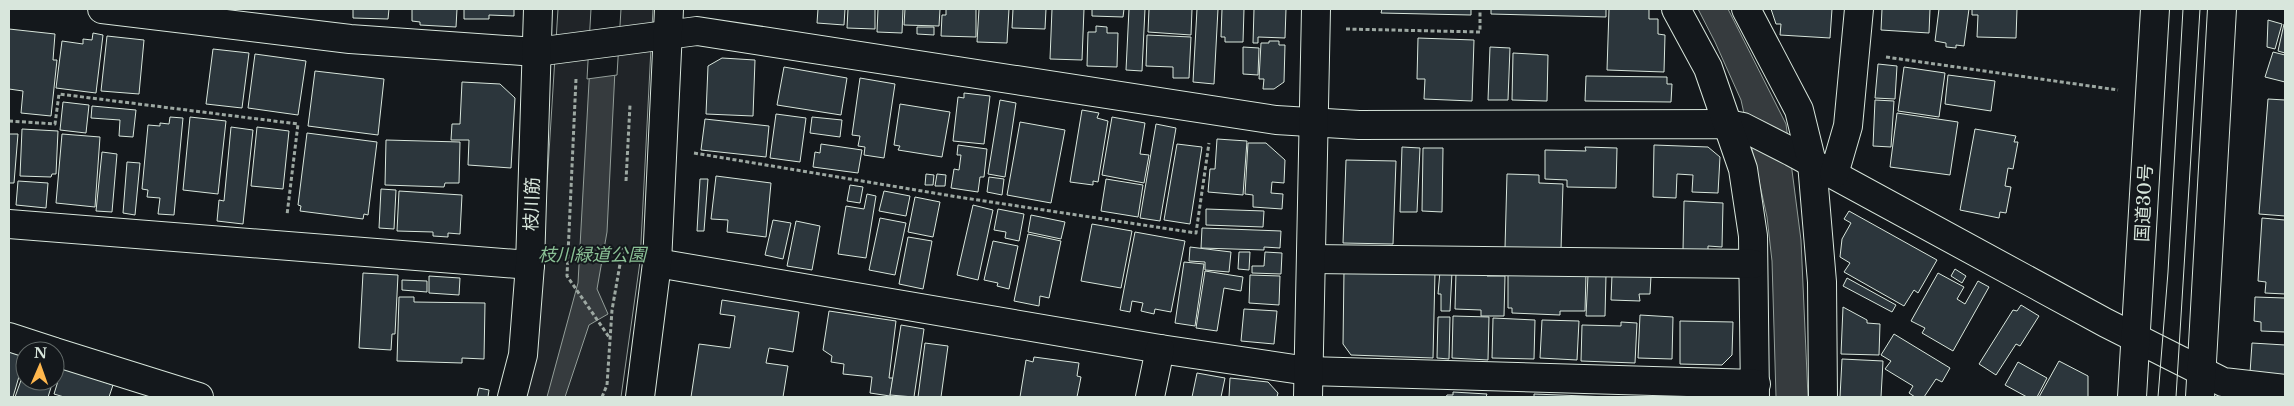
<svg xmlns="http://www.w3.org/2000/svg" width="2294" height="406" font-family="'Libre Baskerville','Noto Sans JP',serif">
<rect width="100%" height="100%" fill="#14181c"/>
<!-- green -->
<path fill="#202428" stroke="#939e99" d="M558 9H653L640 262 621 397H524L543 248Z"/>
<!-- water -->
<g fill="#363b3e" stroke="#939e99">
<path d="M593 9H618L607 232 597 289 608 314 589 325 565 397H547L578 283Z"/>
<path d="M1698 9H1728L1786 124 1801 240 1808 397H1776L1772 261 1767 217 1741 100 1715 42Z"/>
</g>
<!-- pier -->
<path fill="#14181c" stroke="#939e99" d="M591 9H621L617 75 587 79Z"/>
<!-- building -->
<g fill="#2c363c" stroke="#d8e6dc">
<path d="M353 9H389L388 19 353 18Z"/>
<path d="M412 9H457L456 27 420 25V22L412 21Z"/>
<path d="M464 9H514V16L489 15V19H464Z"/>
<path d="M818 9H845L844 25 817 23Z"/>
<path d="M848 9H875V29L847 28Z"/>
<path d="M878 9H903L902 33 877 32Z"/>
<path d="M905 9H940L939 26 904 25Z"/>
<path d="M946 9H976V37L941 36 942 15H946Z"/>
<path d="M979 9H1009L1007 43 977 42Z"/>
<path d="M1013 9H1046L1045 29 1012 28Z"/>
<path d="M1052 9H1084L1082 60 1050 59Z"/>
<path d="M1092 9H1124L1123 17 1092 16Z"/>
<path d="M1129 9H1145L1142 71 1126 70Z"/>
<path d="M1149 9H1192L1191 35 1148 32Z"/>
<path d="M1197 9H1218L1214 84 1193 82Z"/>
<path d="M1222 9H1244L1243 42H1225V37H1221Z"/>
<path d="M1254 9H1286L1285 38 1258 37V43H1253Z"/>
<path d="M1382 9H1471V15L1381 13Z"/>
<path d="M1491 9H1606V17L1491 14Z"/>
<path d="M1609 9H1649V19H1658V34L1665 35 1664 72 1607 70Z"/>
<path d="M1771 9H1832L1830 38 1780 35 1781 24H1776Z"/>
<path d="M1882 9H1930L1929 33 1881 30Z"/>
<path d="M1939 9H1969L1964 46 1956 45V48L1946 47V43L1935 41Z"/>
<path d="M1972 9H2017L2016 38 1977 37 1978 15H1972Z"/>
<path d="M2268 20 2282 24 2275 49 2267 47Z"/>
<path d="M2284 24 2285 25V53L2278 51Z"/>
<path d="M1096 26 1107 27V33H1118L1117 67 1087 66 1088 32H1096Z"/>
<path d="M917 27H934V35L917 34Z"/>
<path d="M9 29 55 34 53 60H57L51 116 21 113 23 91 9 89Z"/>
<path d="M93 33 103 35 96 93 56 88 62 41 83 44V39L92 40Z"/>
<path d="M1147 35 1191 37 1189 78H1173V67L1146 66Z"/>
<path d="M107 36 144 40 139 94 101 91Z"/>
<path d="M1418 38 1474 40 1472 101 1424 99 1425 79H1417Z"/>
<path d="M1269 41H1279V45H1285L1284 82 1274 89H1263L1264 79H1259L1261 43H1269Z"/>
<path d="M1243 47 1259 48 1258 75 1243 74Z"/>
<path d="M1490 47 1510 48 1508 100H1488Z"/>
<path d="M213 49 249 53 242 108 206 104Z"/>
<path d="M2273 52 2285 55V82L2265 77Z"/>
<path d="M1513 53 1548 55 1547 101 1512 100Z"/>
<path d="M255 54 306 61 298 115 248 108Z"/>
<path d="M722 58 755 60 753 116 706 114 708 66Z"/>
<path d="M1878 64 1897 66 1895 99 1875 98Z"/>
<path d="M784 67 847 78 841 115 777 105Z"/>
<path d="M1904 67 1945 73 1939 117 1898 111Z"/>
<path d="M315 71 384 79 378 135 308 126Z"/>
<path d="M1948 75 1995 81 1991 111 1945 104Z"/>
<path d="M1586 76 1667 77V84H1672L1671 102 1585 101Z"/>
<path d="M860 78 895 84 884 158 864 155 865 147 858 146 860 136 852 135Z"/>
<path d="M462 82 500 84 515 98 511 168 468 165 469 140H451L452 124H460Z"/>
<path d="M964 93 990 96 984 144 953 141 958 97 964 98Z"/>
<path d="M2268 99 2285 100V216L2259 214Z"/>
<path d="M1000 100 1016 103 1005 177 988 174Z"/>
<path d="M1875 100 1894 101 1891 147 1873 146Z"/>
<path d="M63 102 89 105 86 133 60 130Z"/>
<path d="M900 104 950 112 942 157 898 150 900 146 894 145Z"/>
<path d="M92 106 136 110 133 137 119 136 120 120 91 118Z"/>
<path d="M1082 110 1099 113 1097 118 1108 121 1098 182 1093 181V185L1070 182Z"/>
<path d="M1897 113 1958 122 1950 175 1890 167Z"/>
<path d="M776 114 806 118 800 162 770 158Z"/>
<path d="M170 117 183 118 174 215 158 214 160 198 147 197 148 190 142 189 148 125 160 126V123L169 124Z"/>
<path d="M190 117 226 121 218 194 183 190Z"/>
<path d="M812 117 842 120 840 137 810 133Z"/>
<path d="M1112 117 1145 123 1140 154 1149 155 1144 183 1102 175Z"/>
<path d="M705 119 769 126 766 157 701 150Z"/>
<path d="M1020 122 1065 130 1051 203 1007 195Z"/>
<path d="M1156 124 1176 128 1160 221 1140 218Z"/>
<path d="M231 127 253 130 243 224 217 221 219 200 224 201Z"/>
<path d="M257 127 289 131 283 189 251 186Z"/>
<path d="M22 129 58 131 56 174H52L51 177 20 176Z"/>
<path d="M1975 129 2016 136 2014 142H2018L2013 169 2008 168 2005 186 2011 187 2006 213 2000 212 1999 218 1960 210Z"/>
<path d="M307 133 377 142 368 215 364 214 363 219 300 211 301 206 298 205Z"/>
<path d="M9 134H18L14 183H9Z"/>
<path d="M62 134 100 137 95 207 56 203Z"/>
<path d="M1217 139 1247 141 1243 195 1208 192 1210 169H1215Z"/>
<path d="M386 140 460 142 459 183H445L444 187 385 185Z"/>
<path d="M1248 143H1266L1285 160 1284 183 1272 182 1271 193 1283 194 1282 209 1253 207V195L1245 194Z"/>
<path d="M821 144 862 150 858 173 813 167 815 152 820 153Z"/>
<path d="M1177 144 1202 147 1190 224 1164 220Z"/>
<path d="M958 145 987 149 984 177H980L978 192 951 188 954 169 959 170 961 155H957Z"/>
<path d="M1654 145 1708 147 1720 157 1718 193 1692 192 1693 175 1677 174 1676 198 1653 197Z"/>
<path d="M1402 147 1420 148 1417 212H1400Z"/>
<path d="M1585 147 1617 148 1616 188 1567 187V180L1545 179V150L1586 151Z"/>
<path d="M1423 148H1443L1442 212 1422 211Z"/>
<path d="M102 152 117 154 112 212 96 211Z"/>
<path d="M1346 160 1396 161 1393 244 1343 243Z"/>
<path d="M127 162 140 163 135 215 123 213Z"/>
<path d="M926 174 934 175 933 185H925Z"/>
<path d="M937 174 946 175 945 186H935Z"/>
<path d="M1507 174 1539 175V183L1563 184 1561 250 1505 248Z"/>
<path d="M716 176 771 183 766 237 727 232 728 220 711 219Z"/>
<path d="M989 177 1004 179 1002 195 987 192Z"/>
<path d="M700 179H708L704 231H697Z"/>
<path d="M1106 179 1143 185 1138 217 1101 211Z"/>
<path d="M18 181 48 183 46 208 16 205Z"/>
<path d="M850 185 863 187 860 203 847 201Z"/>
<path d="M381 189 396 190 394 229 379 228Z"/>
<path d="M399 191 462 195 460 234 448 233V237L433 236V232L397 231Z"/>
<path d="M884 191 910 196 906 216 879 211Z"/>
<path d="M867 194 876 196 866 258 838 254 846 206 864 209Z"/>
<path d="M915 197 940 202 933 237 908 232Z"/>
<path d="M1684 201 1723 203 1722 247 1708 246V251L1683 250Z"/>
<path d="M973 205 993 210 978 280 957 275Z"/>
<path d="M998 209 1024 214 1019 241 1005 238 1006 232 994 230Z"/>
<path d="M1206 209 1264 211 1263 227 1206 225Z"/>
<path d="M1849 211 1937 260 1918 293 1914 290 1904 306 1844 272 1850 263 1840 257 1842 239 1851 223 1844 219Z"/>
<path d="M1031 215 1065 222 1061 239 1028 232Z"/>
<path d="M880 218 906 223 895 275 869 270Z"/>
<path d="M2262 218 2285 220V294L2265 293 2266 282 2258 281Z"/>
<path d="M773 220 791 223 783 259 765 255Z"/>
<path d="M796 221 820 226 812 270 787 266Z"/>
<path d="M1092 224 1132 231 1121 288 1081 281Z"/>
<path d="M1202 228 1281 231 1280 248 1264 247V250L1201 248Z"/>
<path d="M1135 232 1185 241 1171 312 1155 309 1154 314 1141 311 1143 303 1132 301 1130 312 1120 310Z"/>
<path d="M1028 234 1061 241 1049 298 1040 296 1039 306 1014 301Z"/>
<path d="M908 237 932 241 923 289 899 284Z"/>
<path d="M993 241 1018 246 1009 289 997 286 998 283 984 280Z"/>
<path d="M1190 247 1231 252 1229 272 1205 270V262L1189 261Z"/>
<path d="M1239 252H1250L1249 270 1238 269Z"/>
<path d="M1265 252 1282 253 1281 274 1252 273V266H1264Z"/>
<path d="M1184 262 1204 264 1195 326 1175 323Z"/>
<path d="M1955 269 1966 276 1962 283 1951 276Z"/>
<path d="M1344 270 1435 272 1433 358 1351 355 1343 344Z"/>
<path d="M1205 271 1243 277 1241 291 1224 288 1217 331 1196 328Z"/>
<path d="M1440 271 1452 272 1450 311H1441V294H1438Z"/>
<path d="M1508 271 1586 274 1585 311H1560V315L1512 313V308H1508Z"/>
<path d="M1456 272 1487 273V276H1505L1504 316H1481V310L1455 309Z"/>
<path d="M363 273 398 275 395 334H392L391 350 359 348Z"/>
<path d="M1938 273 1964 287 1957 299 1965 304 1978 281 1989 287 1953 351 1922 333 1925 328 1911 321Z"/>
<path d="M1250 275 1280 276 1279 305 1249 303Z"/>
<path d="M1588 275H1606L1605 316H1586Z"/>
<path d="M1612 275 1651 276 1650 294H1639L1640 301 1611 300Z"/>
<path d="M429 276 460 278 459 295 429 293Z"/>
<path d="M1847 278 1896 305 1892 312 1843 286Z"/>
<path d="M402 280 427 281V292L402 290Z"/>
<path d="M399 297H414V302L485 303 484 359 462 358V363L397 361Z"/>
<path d="M2255 297 2285 298V332L2261 331V322L2254 321Z"/>
<path d="M722 300 799 312 793 352 769 348 766 363 788 366 783 397H691L699 344 730 348 735 316 720 314Z"/>
<path d="M2021 305 2039 316 2020 346 2016 344 1996 375 1979 364 2013 310 2017 311Z"/>
<path d="M1843 307 1867 320V323L1880 324 1879 355 1841 354Z"/>
<path d="M1244 309 1277 311 1274 344 1241 341Z"/>
<path d="M829 311 896 321 889 378H893L890 396 870 393 872 377 843 374 844 364 831 362 832 356 823 350Z"/>
<path d="M1640 315 1673 317 1672 359 1638 358Z"/>
<path d="M1453 316 1489 317 1488 360 1452 358Z"/>
<path d="M1438 317H1450L1449 359 1437 358Z"/>
<path d="M1493 318 1535 320 1534 359 1492 358Z"/>
<path d="M1542 320 1579 321 1577 360 1540 358Z"/>
<path d="M1680 321 1733 322 1732 355 1722 365 1680 364Z"/>
<path d="M1621 322 1637 323 1635 363 1581 361 1582 325 1621 326Z"/>
<path d="M901 325 924 329 914 397 890 395Z"/>
<path d="M1894 334 1950 368 1942 382 1936 379 1924 397H1915L1909 393 1913 386 1885 369 1891 361 1881 355Z"/>
<path d="M925 343 948 346 941 397H918Z"/>
<path d="M2252 343 2285 345V375L2250 373Z"/>
<path d="M9 351 25 356 13 397H9Z"/>
<path d="M1034 357 1079 363 1077 376 1081 377 1077 397H1020L1026 360 1033 362Z"/>
<path d="M1842 359 1883 361 1881 397H1840Z"/>
<path d="M2059 361 2088 376V397H2039Z"/>
<path d="M2018 362 2047 378 2037 397H2027L2005 385Z"/>
<path d="M62 368 113 385 109 397H64L54 394Z"/>
<path d="M25 369V381H53L48 397H15Z"/>
<path d="M1197 373 1225 378 1221 397H1192Z"/>
<path d="M1230 378 1268 382 1278 393 1277 397H1229Z"/>
<path d="M479 388 489 390 488 397H477Z"/>
<path d="M1453 392 1487 394 1486 397H1446L1447 395H1453Z"/>
<path d="M1534 394 1609 397H1534Z"/>
</g>
<g fill="none" stroke-linecap="round" stroke-linejoin="round">
<defs>
<g id="minor">
<path d="M102 9 350 39 536 52 697 31 1276 120 1359 125 1727 124 1743 127 1792 152 2106 323 2223 382 2285 389"/>
<path d="M1676 9 1708 68 1743 169 1753 236 1755 397"/>
<path d="M1746 9 1799 110 1812 163 1822 282 1823 397"/>
<path d="M1834 174 1848 126 1859 9"/>
<path d="M9 224 530 265"/>
<path d="M1311 259 1753 264"/>
<path d="M657 263 1160 349 1308 371 1756 384"/>
<path d="M9 337 52 351"/>
<path d="M55 352 199 397"/>
<path d="M512 397 523 355 530 265 538 9"/>
<path d="M640 397 657 263 669 9"/>
<path d="M1150 397 1160 349"/>
<path d="M1308 397 1316 9"/>
</g>
<g id="highway">
<path d="M2132 397 2155 9"/>
<path d="M2200 397 2222 9"/>
</g>
</defs>
<!-- minor casing -->
<use href="#minor" stroke="#d8e6dc" stroke-width="30"/>
<!-- highway casing -->
<use href="#highway" stroke="#d8e6dc" stroke-width="30"/>
<!-- path -->
<g stroke="#9da8a2" stroke-width="3" stroke-dasharray="4 2.5" stroke-linecap="butt">
<path d="M1346 29 1480 32V9"/>
<path d="M1886 57 2118 90"/>
<path d="M576 79 567 276 609 337"/>
<path d="M9 121 55 124 59 94 298 124 287 215"/>
<path d="M694 153 958 197 1196 233 1209 143"/>
<path d="M626 181 630 105"/>
<path d="M602 397 607 385 612 310 623 247"/>
</g>
<!-- minor -->
<use href="#minor" stroke="#14181c" stroke-width="28"/>
<!-- highway -->
<use href="#highway" stroke="#14181c" stroke-width="28"/>
<!-- tram -->
<g stroke="#d8e6dc" stroke-width="1">
<path d="M2158 397 2168 272 2183 9"/>
<path d="M2176 397 2200 9"/>
</g>
</g>
<g text-anchor="middle" stroke-width="4" stroke-linejoin="round" paint-order="stroke">
<!-- street labels -->
<g font-size="18" fill="#d8e6dc" stroke="#14181c">
<text transform="translate(2144 203) rotate(-87)" y="6">国道30号</text>
<text transform="translate(532 204) rotate(-88)" y="6">枝川筋</text>
</g>
<!-- park labels -->
<g font-size="18" font-style="italic" fill="#8ac095" stroke="#14181c">
<text x="592" y="261">枝川緑道公園</text>
</g>
</g>
<!-- border -->
<rect width="2294" height="406" fill="none" stroke="#d8e6dc" stroke-width="20"/>
<!-- north arrow -->
<g transform="translate(40 366) rotate(2)"><circle r="24" fill="#14181c" stroke="#626a69"/>
<path d="M0-4L9 19L0 12L-9 19Z" fill="#ffb74d"/>
<text y="-8" font-size="14" font-weight="bold" text-anchor="middle" fill="#d8e6dc">N</text>
</g>
</svg>
